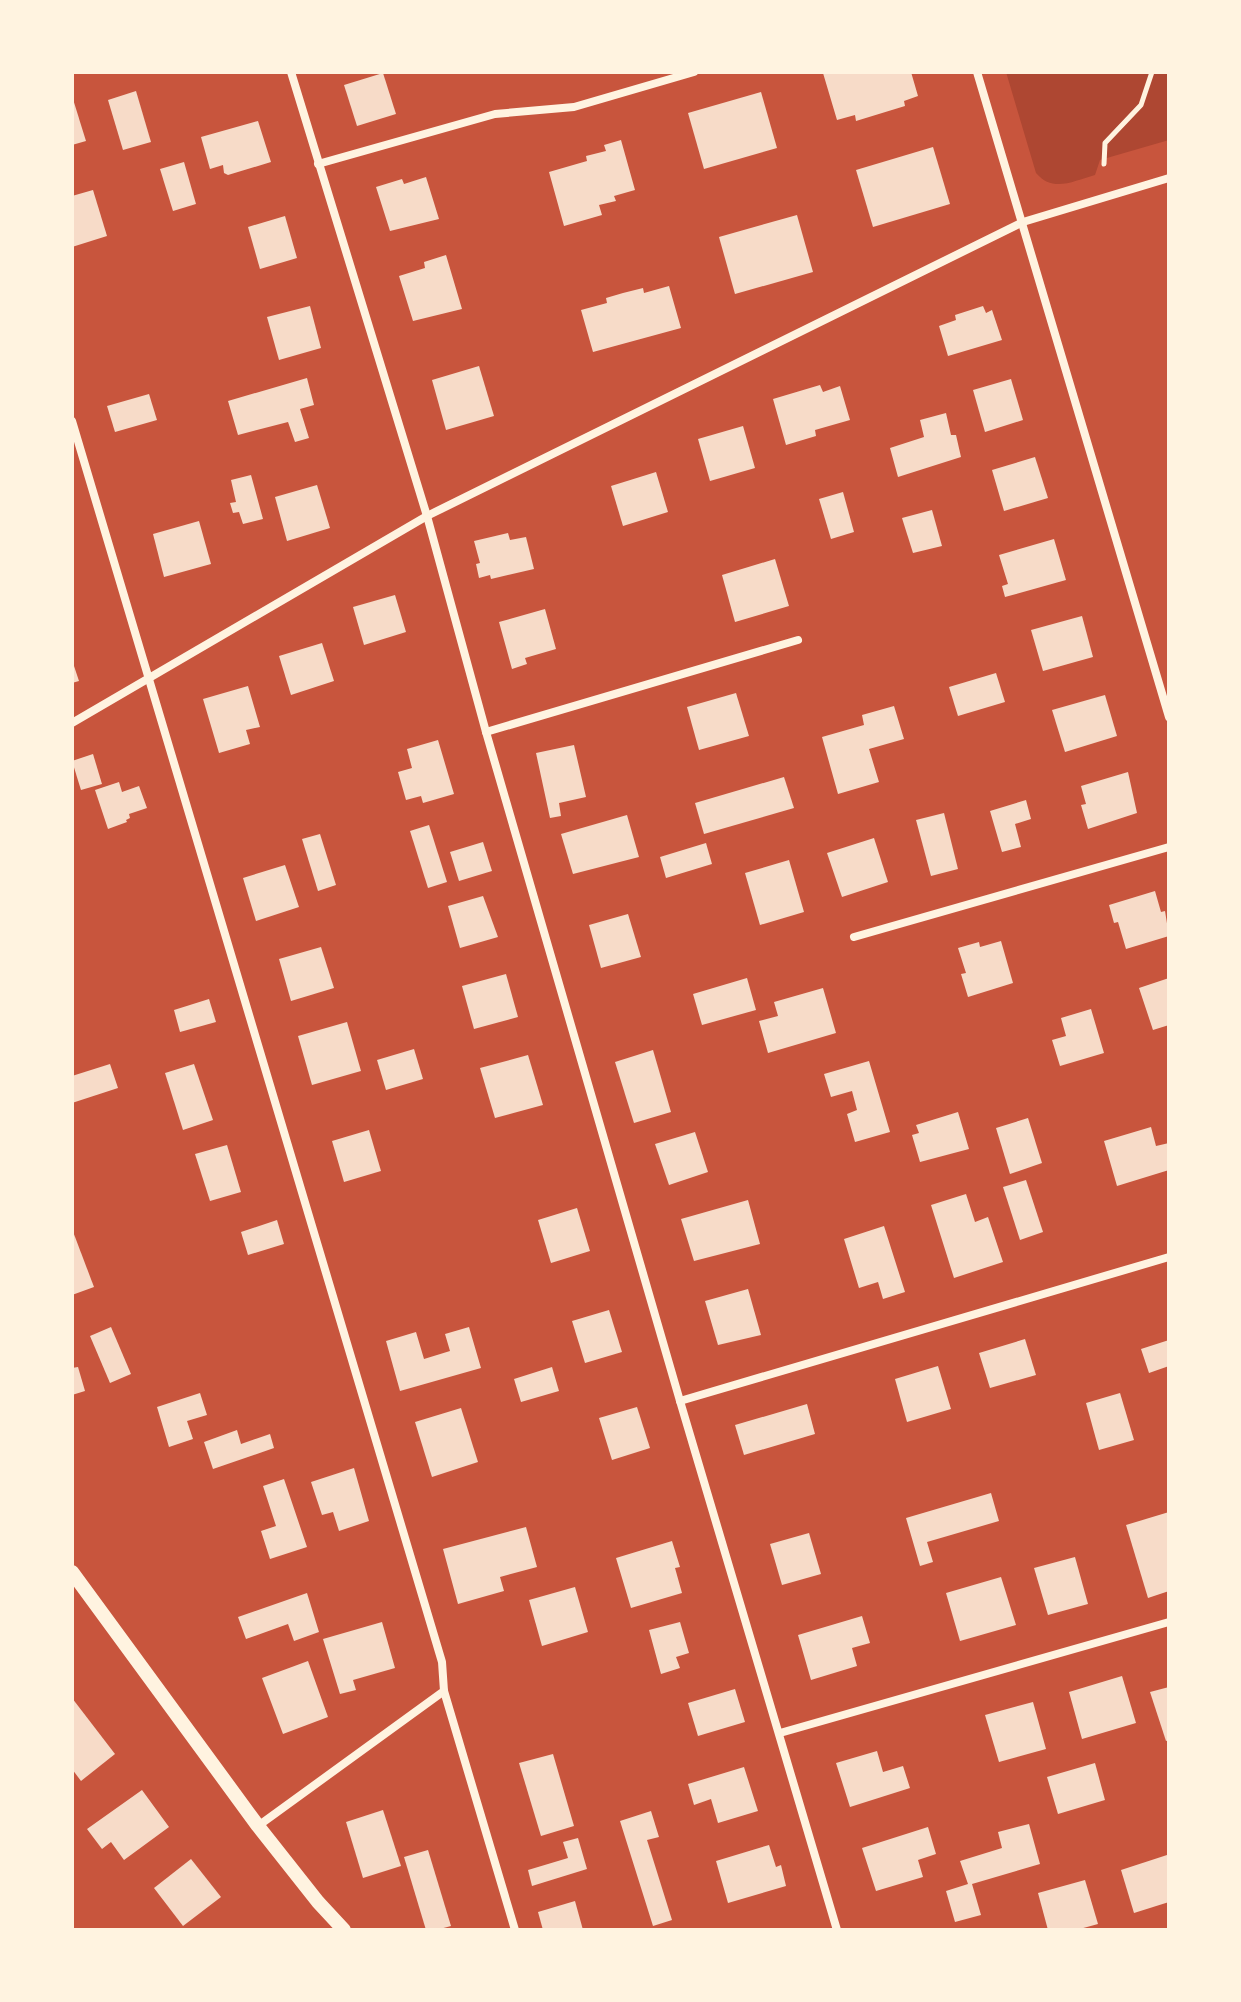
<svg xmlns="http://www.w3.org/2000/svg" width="1241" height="2002" font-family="'Work Sans',sans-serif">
<rect width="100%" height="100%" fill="#c8553d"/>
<!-- green -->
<path fill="#ae4732" d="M1006 72H1169V140L1100 160 1095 175C1073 181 1053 193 1036 173Z"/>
<!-- building -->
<g fill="#f7dbc8">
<path d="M828 72H911L918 96 904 101 905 106 856 121 855 115 837 120 823 73Z"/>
<path d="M383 73 396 114 357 126 344 85Z"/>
<path d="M136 91 151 142 123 150 108 100Z"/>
<path d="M761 92 777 148 704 169 688 113Z"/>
<path d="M72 96 86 141 72 145Z"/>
<path d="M258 121 271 162 228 175 224 173 223 165 210 169 201 137Z"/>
<path d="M621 140 635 190 614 196 616 201 599 205 602 215 564 226 549 172 587 161 586 156 606 151 604 145Z"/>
<path d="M933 147 950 204 873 227 856 170Z"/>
<path d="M184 162 196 204 173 211 160 169Z"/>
<path d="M426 177 439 219 390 231 376 187 402 179 404 184Z"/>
<path d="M93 190 107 236 72 247V196Z"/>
<path d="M797 215 813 272 735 294 719 237Z"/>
<path d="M285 216 297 258 260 269 248 227Z"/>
<path d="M446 255 462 309 413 321 399 276 425 268 424 262Z"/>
<path d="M669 286 681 328 593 352 581 310 607 303 606 298 623 293 643 288 644 293Z"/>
<path d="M310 306 321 348 279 360 267 317Z"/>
<path d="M983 306 986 313 992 310 1002 340 948 356 939 326 956 320 955 315Z"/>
<path d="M479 366 494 416 446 430 432 380Z"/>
<path d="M307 378 314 405 300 409 309 438 295 442 288 422 238 435 228 401Z"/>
<path d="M1011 379 1023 420 985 432 973 390Z"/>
<path d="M820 385 823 392 840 386 850 420 815 430 816 436 786 445 773 399Z"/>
<path d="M149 394 157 420 115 432 107 406Z"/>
<path d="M946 413 951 435H956L961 457 898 477 890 448 924 437 920 420Z"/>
<path d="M743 426 755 468 710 481 698 439Z"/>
<path d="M1035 457 1048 498 1004 511 992 470Z"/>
<path d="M656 472 668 512 623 526 611 486Z"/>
<path d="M251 475 263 519 243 524 239 512 233 513 230 503 236 502 231 480Z"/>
<path d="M317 485 330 528 287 541 275 497Z"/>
<path d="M843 492 854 532 831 539 819 499Z"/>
<path d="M932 510 942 546 913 553 902 518Z"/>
<path d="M199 521 211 564 164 577 153 534Z"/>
<path d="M508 533 510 540 526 537 534 569 491 579 490 575 479 578 476 564 480 563 474 541Z"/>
<path d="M1054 539 1066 580 1005 597 1002 586 1008 584 999 555Z"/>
<path d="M775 559 789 606 735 622 722 575Z"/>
<path d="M395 595 406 632 364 645 353 607Z"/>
<path d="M545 609 556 649 525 658 527 664 512 669 499 622Z"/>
<path d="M1082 616 1093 657 1043 671 1031 630Z"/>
<path d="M322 643 334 681 291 695 279 656Z"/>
<path d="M72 660 79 681 72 683Z"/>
<path d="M996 673 1005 702 958 716 949 687Z"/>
<path d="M248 686 260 727 246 730 250 744 219 753 203 699Z"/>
<path d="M736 693 749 736 699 750 687 707Z"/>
<path d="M1105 695 1117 736 1065 752 1052 710Z"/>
<path d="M894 706 904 739 869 749 879 782 838 794 822 737 864 725 862 715Z"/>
<path d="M438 740 454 794 423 803 421 796 406 800 398 772 412 768 407 749Z"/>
<path d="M574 745 586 797 559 803 561 816 550 818 536 753Z"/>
<path d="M93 754 102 784 81 790 72 761Z"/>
<path d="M1128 772 1137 813 1088 829 1081 805 1086 804 1081 786Z"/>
<path d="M784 777 794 808 704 834 695 803Z"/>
<path d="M119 782 122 792 139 786 147 808 129 814 130 818 126 820 127 822 108 829 95 790Z"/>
<path d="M1026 800 1031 819 1015 824 1021 847 1002 852 990 811Z"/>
<path d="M944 813 958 869 931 876 916 820Z"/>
<path d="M627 815 639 857 573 874 561 834Z"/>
<path d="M429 825 447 882 428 888 410 831Z"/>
<path d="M320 834 336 885 318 891 302 839Z"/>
<path d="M874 838 888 882 842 897 827 853Z"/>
<path d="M483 842 492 871 459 881 450 852Z"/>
<path d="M706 843 712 864 666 878 660 857Z"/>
<path d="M789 860 804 912 760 925 745 873Z"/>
<path d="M285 865 299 907 256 921 243 878Z"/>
<path d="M1155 891 1161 912 1165 911 1169 936 1126 949 1118 922 1114 923 1109 905Z"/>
<path d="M483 896 498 937 460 948 448 906Z"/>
<path d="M628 914 641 957 601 968 589 925Z"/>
<path d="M1001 941 1013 983 968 997 961 974 966 973 958 948 979 942 980 947Z"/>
<path d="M321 947 334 988 291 1001 279 959Z"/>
<path d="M506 974 518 1017 474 1029 462 986Z"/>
<path d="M747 978 756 1010 702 1025 693 994Z"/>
<path d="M1169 978V1025L1153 1030 1139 988Z"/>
<path d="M823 988 836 1033 768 1053 759 1021 778 1016 774 1002Z"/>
<path d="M209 999 216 1022 180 1032 174 1010Z"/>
<path d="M1091 1009 1104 1053 1060 1066 1052 1040 1066 1036 1061 1018Z"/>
<path d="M347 1022 361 1071 312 1085 298 1036Z"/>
<path d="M414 1049 423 1079 386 1090 377 1060Z"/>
<path d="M653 1050 671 1112 634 1123 615 1062Z"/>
<path d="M528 1055 543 1105 495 1118 480 1068Z"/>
<path d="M869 1061 890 1132 855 1142 847 1114 857 1110 852 1091 831 1097 824 1074Z"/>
<path d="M110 1064 118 1088 72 1103V1076Z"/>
<path d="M194 1064 213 1120 183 1130 165 1073Z"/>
<path d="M958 1112 969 1149 920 1162 912 1135 919 1133 916 1125Z"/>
<path d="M1028 1118 1042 1163 1010 1174 996 1128Z"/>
<path d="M1151 1127 1156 1146 1169 1143V1170L1117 1186 1104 1141Z"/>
<path d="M369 1130 381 1171 344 1182 332 1141Z"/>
<path d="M695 1132 708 1172 669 1185 655 1144Z"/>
<path d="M227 1145 241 1192 210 1201 195 1154Z"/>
<path d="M1026 1180 1043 1232 1020 1240 1003 1187Z"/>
<path d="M966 1194 975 1222 988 1217 1003 1262 954 1278 931 1205Z"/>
<path d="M748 1200 760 1244 694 1261 681 1219Z"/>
<path d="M577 1208 590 1251 551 1263 538 1220Z"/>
<path d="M277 1220 284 1244 248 1255 241 1232Z"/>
<path d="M884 1226 905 1292 883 1299 878 1282 859 1288 844 1239Z"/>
<path d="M72 1229 94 1287 72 1295Z"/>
<path d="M748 1289 761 1335 718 1345 705 1301Z"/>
<path d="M609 1310 622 1352 585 1363 572 1321Z"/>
<path d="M111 1327 131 1374 110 1383 90 1336Z"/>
<path d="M469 1327 481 1368 400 1391 386 1341 416 1332 424 1359 450 1351 445 1334Z"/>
<path d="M1025 1339 1036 1375 990 1388 979 1353Z"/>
<path d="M1169 1340V1366L1149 1373 1141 1349Z"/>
<path d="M938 1366 951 1409 907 1422 895 1379Z"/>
<path d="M78 1367 85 1391 72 1395V1368Z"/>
<path d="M552 1367 559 1391 521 1402 514 1379Z"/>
<path d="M200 1393 207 1415 187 1421 193 1439 169 1447 157 1407Z"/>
<path d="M1120 1393 1134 1440 1099 1450 1086 1403Z"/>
<path d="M807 1404 815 1434 744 1455 735 1425Z"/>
<path d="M637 1407 650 1448 612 1460 599 1418Z"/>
<path d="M461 1408 478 1462 432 1477 415 1422Z"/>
<path d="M237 1430 241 1444 270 1434 274 1448 213 1469 204 1442Z"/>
<path d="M354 1468 369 1521 339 1531 333 1512 322 1515 311 1482Z"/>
<path d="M284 1479 307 1547 270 1559 261 1531 276 1526 263 1486Z"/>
<path d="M991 1493 999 1521 927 1542 933 1562 920 1566 906 1518Z"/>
<path d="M1169 1512V1591L1148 1598 1126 1525Z"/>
<path d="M526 1527 537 1567 500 1577 504 1591 458 1604 443 1549Z"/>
<path d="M809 1533 821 1574 782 1585 770 1544Z"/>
<path d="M672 1541 680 1567 675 1568 682 1593 631 1608 616 1558Z"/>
<path d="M1075 1557 1088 1604 1048 1615 1034 1568Z"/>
<path d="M1001 1577 1016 1625 960 1641 946 1593Z"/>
<path d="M575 1587 588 1632 542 1646 529 1600Z"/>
<path d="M307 1593 319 1632 294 1641 288 1624 246 1639 238 1617Z"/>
<path d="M862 1616 870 1643 852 1648 857 1666 811 1680 798 1635Z"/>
<path d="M382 1622 395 1668 353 1680 356 1690 340 1694 323 1639Z"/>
<path d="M680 1622 689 1653 676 1657 680 1668 661 1674 649 1630Z"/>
<path d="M308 1661 328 1717 283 1734 262 1678Z"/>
<path d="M1122 1676 1136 1723 1082 1739 1069 1692Z"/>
<path d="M1169 1687V1740L1166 1741 1150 1692Z"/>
<path d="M735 1689 745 1722 698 1736 688 1703Z"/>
<path d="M72 1698 115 1754 81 1781 72 1769Z"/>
<path d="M1033 1702 1046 1749 999 1762 985 1715Z"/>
<path d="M877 1751 883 1772 903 1766 910 1788 850 1807 836 1763Z"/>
<path d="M553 1754 574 1826 541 1836 519 1763Z"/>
<path d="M1095 1763 1105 1800 1058 1814 1047 1777Z"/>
<path d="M744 1767 758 1811 718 1823 711 1799 694 1805 688 1784Z"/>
<path d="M142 1790 169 1827 124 1860 111 1842 102 1849 87 1829Z"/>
<path d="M383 1810 401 1866 363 1878 346 1822Z"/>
<path d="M651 1811 659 1837 647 1840 672 1920 653 1926 620 1821Z"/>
<path d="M1029 1824 1040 1864 972 1884 981 1915 955 1922 946 1891 968 1884 960 1861 1002 1848 998 1832Z"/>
<path d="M928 1827 936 1854 918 1860 923 1877 876 1891 862 1848Z"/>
<path d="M578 1838 587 1869 532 1886 528 1870 568 1858 563 1842Z"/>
<path d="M769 1845 776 1867 781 1865 786 1886 728 1903 716 1861Z"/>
<path d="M428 1850 451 1926 436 1930H426L404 1857Z"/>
<path d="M1167 1855 1169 1902 1134 1913 1121 1870Z"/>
<path d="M191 1859 221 1897 183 1926 154 1888Z"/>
<path d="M1085 1880 1098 1924 1076 1930H1048L1038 1893Z"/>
<path d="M575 1901 583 1930H543L538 1912Z"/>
</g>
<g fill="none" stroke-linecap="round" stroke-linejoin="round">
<!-- path -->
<path stroke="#fff3e0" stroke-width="5" d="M1104 164 1105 143 1141 105 1152 72"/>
<!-- minor -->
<g stroke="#fff3e0" stroke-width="8">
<path d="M291 72 427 516 486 732 680 1401 837 1930"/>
<path d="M977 72 1169 717"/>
<path d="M318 164 495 114 574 107 694 72"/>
<path d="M72 421 442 1662 444 1691 258 1826"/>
<path d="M72 723 427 516 1023 222 1169 178"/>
<path d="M486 732 798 640"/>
<path d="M854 937 1169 847"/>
<path d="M680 1401 1169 1257"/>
<path d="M444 1691 515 1930"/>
<path d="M780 1733 1169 1622"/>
</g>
<!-- tertiary -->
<path stroke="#fff3e0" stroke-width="14" d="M72 1572 258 1826 318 1902 344 1930"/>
</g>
<!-- border -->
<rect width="1241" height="2002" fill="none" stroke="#fff3e0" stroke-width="148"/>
</svg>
